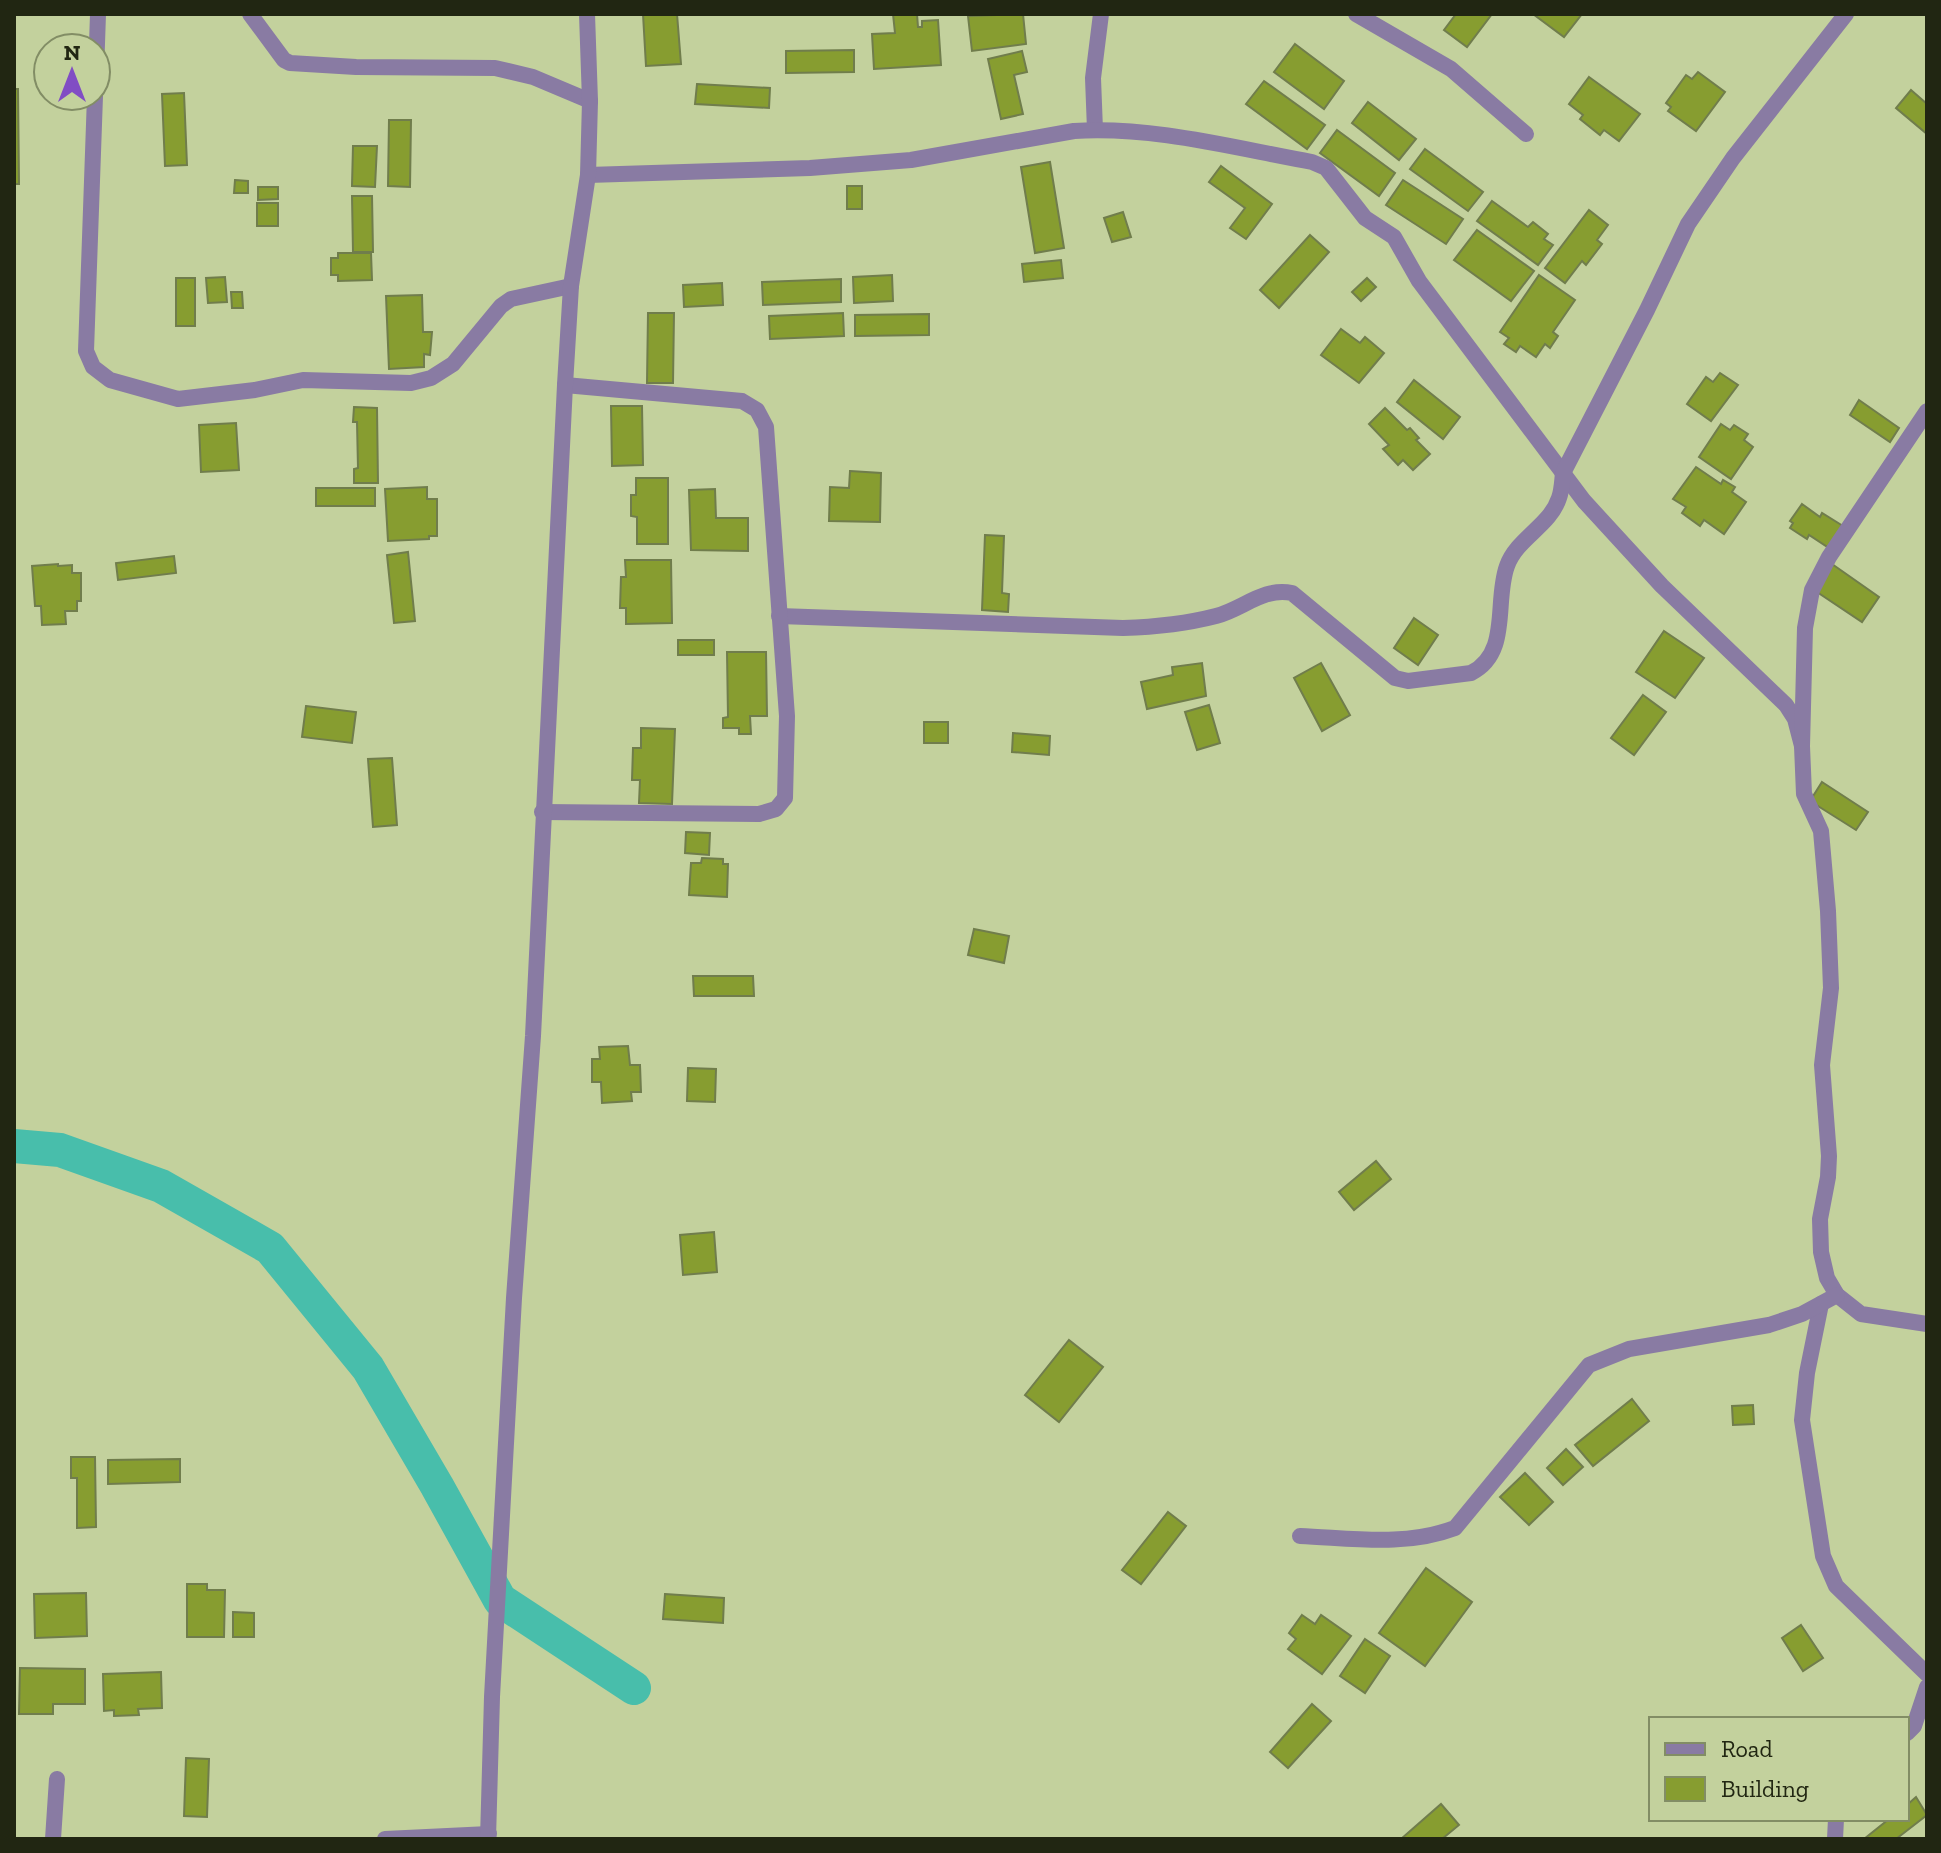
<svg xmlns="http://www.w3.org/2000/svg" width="1941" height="1853" font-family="'Zilla Slab',serif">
<rect width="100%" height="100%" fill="#c3d19d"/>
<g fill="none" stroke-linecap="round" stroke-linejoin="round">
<!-- river -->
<path stroke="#48beab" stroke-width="34" d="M14 1146 60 1150 161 1186 270 1248 368 1368 437 1486 500 1600 634 1688"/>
</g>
<!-- building -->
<g fill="#879d30" stroke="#707d4c" stroke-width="2">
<path d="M643 14H677L681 64 646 66Z"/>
<path d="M893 14H917L918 27H922V21L938 20 941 65 874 69 872 34 895 33Z"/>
<path d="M1023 14 1026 44 972 51 968 16Z"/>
<path d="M1456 14H1492L1467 47 1444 30Z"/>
<path d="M1533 14H1582L1564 37Z"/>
<path d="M1295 44 1344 81 1324 109 1274 72Z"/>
<path d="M854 50V72L786 73V51Z"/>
<path d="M1022 51 1027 72 1014 75 1023 114 1001 119 988 59Z"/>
<path d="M1698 72 1725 92 1696 131 1668 111 1671 107 1666 103 1686 75 1692 79Z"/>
<path d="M1589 77 1640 114 1619 141 1604 130 1600 135 1580 119 1583 115 1569 104Z"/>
<path d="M1264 81 1325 125 1307 149 1246 104Z"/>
<path d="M697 84 770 88 769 108 695 104Z"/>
<path d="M14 89H18L19 184H14Z"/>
<path d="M1911 90 1927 104V134L1896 108Z"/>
<path d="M184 93 187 165 165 166 162 94Z"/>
<path d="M1368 102 1416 139 1399 160 1352 123Z"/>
<path d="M389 120H411L410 187 388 186Z"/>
<path d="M1337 130 1395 173 1379 196 1320 153Z"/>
<path d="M353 146H377L375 187 352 186Z"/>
<path d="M1425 149 1483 192 1468 211 1410 169Z"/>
<path d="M1050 162 1064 248 1035 253 1021 167Z"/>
<path d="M1221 166 1272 204 1246 239 1230 228 1245 208 1209 182Z"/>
<path d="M235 180 248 181V193H234Z"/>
<path d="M1403 180 1463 219 1446 244 1386 205Z"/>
<rect x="847" y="186" width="15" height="23"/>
<path d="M258 187H278V199L258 200Z"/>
<path d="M352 196H372L373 252H353Z"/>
<path d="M1492 201 1528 227 1533 222 1548 234 1544 239 1553 245 1538 265 1477 221Z"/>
<rect x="257" y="203" width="21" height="23"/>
<path d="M1589 210 1608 225 1597 240 1602 244 1586 265 1582 261 1565 283 1545 268Z"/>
<path d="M1123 212 1131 237 1112 242 1104 218Z"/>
<path d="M1477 230 1534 271 1511 301 1454 260Z"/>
<path d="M1310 235 1329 252 1279 308 1260 290Z"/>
<path d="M338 253H371L372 280 338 281V275H331V258H338Z"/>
<path d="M1061 260 1063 278 1024 282 1022 264Z"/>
<path d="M892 275 893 301 854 303 853 277Z"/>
<path d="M1539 275 1575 300 1553 332 1558 336 1550 348 1545 344 1536 357 1520 346 1516 352 1504 344 1509 338 1500 332Z"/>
<path d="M225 277 227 302 208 303 206 278Z"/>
<rect x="176" y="278" width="19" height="48"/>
<path d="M1367 278 1376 287 1361 301 1352 292Z"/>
<path d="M841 279V302L763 305 762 282Z"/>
<path d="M722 283 723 305 684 307 683 285Z"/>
<path d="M231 292H242L243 308H232Z"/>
<path d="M422 295 423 332H432L430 355 424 354V367L389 369 386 296Z"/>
<path d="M648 313H674L673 383H647Z"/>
<path d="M843 313 844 336 770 339 769 316Z"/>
<path d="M929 314V335L855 336V315Z"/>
<path d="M1341 329 1360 343 1365 337 1384 353 1359 383 1321 355Z"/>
<path d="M1720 373 1738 385 1711 421 1687 404 1706 377 1713 382Z"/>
<path d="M1414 380 1460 417 1443 439 1397 402Z"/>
<path d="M1859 400 1899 428 1890 442 1850 415Z"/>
<path d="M611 406H642L643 465 612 466Z"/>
<path d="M354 407 377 408 378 483H354V469L358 468 357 422H353Z"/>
<path d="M1385 408 1407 430 1410 428 1419 438 1416 440 1430 454 1413 470 1403 460 1398 465 1383 449 1389 445 1369 424Z"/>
<path d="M236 423 239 470 201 472 199 425Z"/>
<path d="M1721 424 1730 430 1734 425 1748 434 1744 440 1753 447 1731 479 1699 457Z"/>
<path d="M1696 467 1721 484 1723 480 1735 487 1732 492 1746 502 1724 534 1704 520 1700 526 1682 513 1686 507 1673 499Z"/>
<path d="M850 471 881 473 880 522 829 521 830 487 849 488Z"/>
<path d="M636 478H668V544H637V517L631 516V495H636Z"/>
<path d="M427 487V499H437V536H429V539L388 541 385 489Z"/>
<rect x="316" y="488" width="59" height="18"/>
<path d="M715 489 716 518H748V551L691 550 689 490Z"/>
<path d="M1802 504 1820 517 1822 513 1843 526 1829 548 1809 535 1807 539 1790 528 1793 523 1790 521Z"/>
<path d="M985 535 1004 536 1002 593 1009 594 1008 612 982 610Z"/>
<path d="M408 552 415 621 394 623 387 555Z"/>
<path d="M174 556 176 573 118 580 116 563Z"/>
<path d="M625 560H671L672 623 626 624V608H620L621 577H626Z"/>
<path d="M58 564V566L72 565V573H81V601H77V611H65L66 624 42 625 41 606H35L32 566Z"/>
<path d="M1832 564 1879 597 1862 622 1814 590Z"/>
<path d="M1414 618 1438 635 1418 665 1394 648Z"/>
<path d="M1664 631 1704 658 1675 698 1636 672Z"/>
<rect x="678" y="640" width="36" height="15"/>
<path d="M727 652H766L767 716H750L751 734H739V728H723V718L728 717Z"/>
<path d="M1202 663 1206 696 1147 709 1141 682 1173 675 1172 667Z"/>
<path d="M1321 663 1350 715 1322 731 1294 678Z"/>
<path d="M1643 695 1666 712 1634 755 1611 738Z"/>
<path d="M1209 705 1220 743 1197 750 1185 712Z"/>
<path d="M306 706 356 712 352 743 302 737Z"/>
<rect x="924" y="722" width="24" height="21"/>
<path d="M641 728 675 729 672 804 639 803 640 780H632L633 748H641Z"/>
<path d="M1013 733 1050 736 1049 755 1012 752Z"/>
<path d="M392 758 397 825 373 827 368 759Z"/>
<path d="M1822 782 1868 812 1856 830 1810 801Z"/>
<path d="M686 832 710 833 709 855 685 853Z"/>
<path d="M702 858 723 859V864H728L727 897 689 895 691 863H701Z"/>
<path d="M974 929 1009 936 1004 963 968 955Z"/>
<path d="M693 976H753L754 996H694Z"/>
<path d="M628 1046 630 1065H640L641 1092H631L632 1101 602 1103 601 1082H592V1059H600L599 1047Z"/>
<path d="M688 1068 716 1069 715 1102 687 1101Z"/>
<path d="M1376 1161 1391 1179 1354 1210 1339 1192Z"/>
<path d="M714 1232 717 1272 683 1275 680 1235Z"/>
<path d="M1069 1340 1103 1367 1059 1422 1025 1395Z"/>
<path d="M1632 1399 1649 1421 1593 1466 1575 1445Z"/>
<path d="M1753 1405 1754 1424 1733 1425 1732 1406Z"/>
<path d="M1566 1449 1583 1467 1563 1485 1547 1468Z"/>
<path d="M71 1457H95L96 1527 77 1528V1478H71Z"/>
<path d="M180 1459V1482L108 1484V1460Z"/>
<path d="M1525 1473 1553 1502 1529 1525 1500 1497Z"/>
<path d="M1168 1512 1186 1526 1141 1584 1122 1570Z"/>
<path d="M1426 1568 1472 1602 1425 1666 1379 1633Z"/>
<path d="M187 1584H207V1590H225L224 1637H187Z"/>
<path d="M86 1593 87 1636 35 1638 34 1594Z"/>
<path d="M665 1594 724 1598 723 1623 663 1619Z"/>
<path d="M233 1612 254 1613V1637H233Z"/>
<path d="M1302 1615 1315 1624 1321 1615 1351 1636 1322 1674 1288 1649 1296 1639 1289 1633Z"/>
<path d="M1801 1625 1823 1658 1803 1671 1782 1638Z"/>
<path d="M1365 1639 1390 1656 1365 1693 1340 1676Z"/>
<path d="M20 1668 85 1669V1704H53V1714H19Z"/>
<path d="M161 1672 162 1708 138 1709 139 1715 114 1716V1710L104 1711 103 1674Z"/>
<path d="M1312 1704 1331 1721 1288 1768 1270 1752Z"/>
<path d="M186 1758 209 1759 207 1817 184 1816Z"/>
<path d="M1916 1797 1927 1815 1896 1839H1864L1889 1819H1907V1805Z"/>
<path d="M1441 1804 1459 1825 1442 1839H1401Z"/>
</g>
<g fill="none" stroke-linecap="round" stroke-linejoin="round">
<!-- street -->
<g stroke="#897ba3" stroke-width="16">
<path d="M250 14 284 60 290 63 356 67 495 68 533 77 590 101"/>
<path d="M1356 14 1451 69 1526 134"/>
<path d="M96 73 98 14"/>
<path d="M95 96 86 351 93 367 110 380 178 399 255 390 303 380 411 383 431 378 453 364 501 306 511 299 571 286"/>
<path d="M1095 130 1093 78 1101 14"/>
<path d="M588 175 810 168 911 160 1074 131C1154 126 1234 148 1312 162L1326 168 1365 218 1394 237 1419 281 1584 501 1662 586 1786 705 1795 719 1802 746"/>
<path d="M1927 411 1829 557 1812 590 1805 628 1802 746 1804 794 1821 831 1828 911 1831 988 1822 1065 1829 1156 1828 1177 1820 1219 1821 1252 1827 1278 1837 1295 1861 1314 1927 1324"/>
<path d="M779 616 1123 628C1156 627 1185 624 1216 616 1243 609 1263 587 1292 593L1395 678 1408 681 1471 673C1511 653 1494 601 1507 566 1517 538 1550 526 1559 498 1562 490 1562 481 1563 473L1647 310 1688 224 1733 158 1846 14"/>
<path d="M542 812 759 814 776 809 785 798 787 716 766 427 757 410 742 401 565 385"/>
<path d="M1821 1304 1807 1373 1802 1420 1823 1556 1836 1586 1927 1674"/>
<path d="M1300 1536C1352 1538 1405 1547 1455 1528L1589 1365 1629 1349 1769 1325 1802 1314 1837 1295"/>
<path d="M1907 1733 1914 1726 1927 1687"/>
<path d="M53 1839 57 1779"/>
<path d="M385 1839 489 1834"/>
<path d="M488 1839 492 1697 514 1298 533 1036 565 385 571 286 588 175 590 101 587 14"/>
<path d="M1835 1839 1836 1819"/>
</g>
</g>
<!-- border -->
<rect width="1941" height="1853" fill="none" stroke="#212612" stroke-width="32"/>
<!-- legend -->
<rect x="1649" y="1717" width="260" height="104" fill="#c3d19d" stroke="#828d65" stroke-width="2"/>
<rect x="1665" y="1743" width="40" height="12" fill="#897ba3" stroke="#828d65" stroke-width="2"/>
<text x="1721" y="1757" font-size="24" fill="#212612">Road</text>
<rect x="1665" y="1777" width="40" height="24" fill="#879d30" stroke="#828d65" stroke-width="2"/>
<text x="1721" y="1797" font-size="24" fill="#212612">Building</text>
<!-- north arrow -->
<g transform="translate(72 72)"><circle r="38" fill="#c3d19d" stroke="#828d65" stroke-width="2"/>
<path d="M0-6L14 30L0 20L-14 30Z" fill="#814dc4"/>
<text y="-12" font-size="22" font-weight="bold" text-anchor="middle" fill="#212612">N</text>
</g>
</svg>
